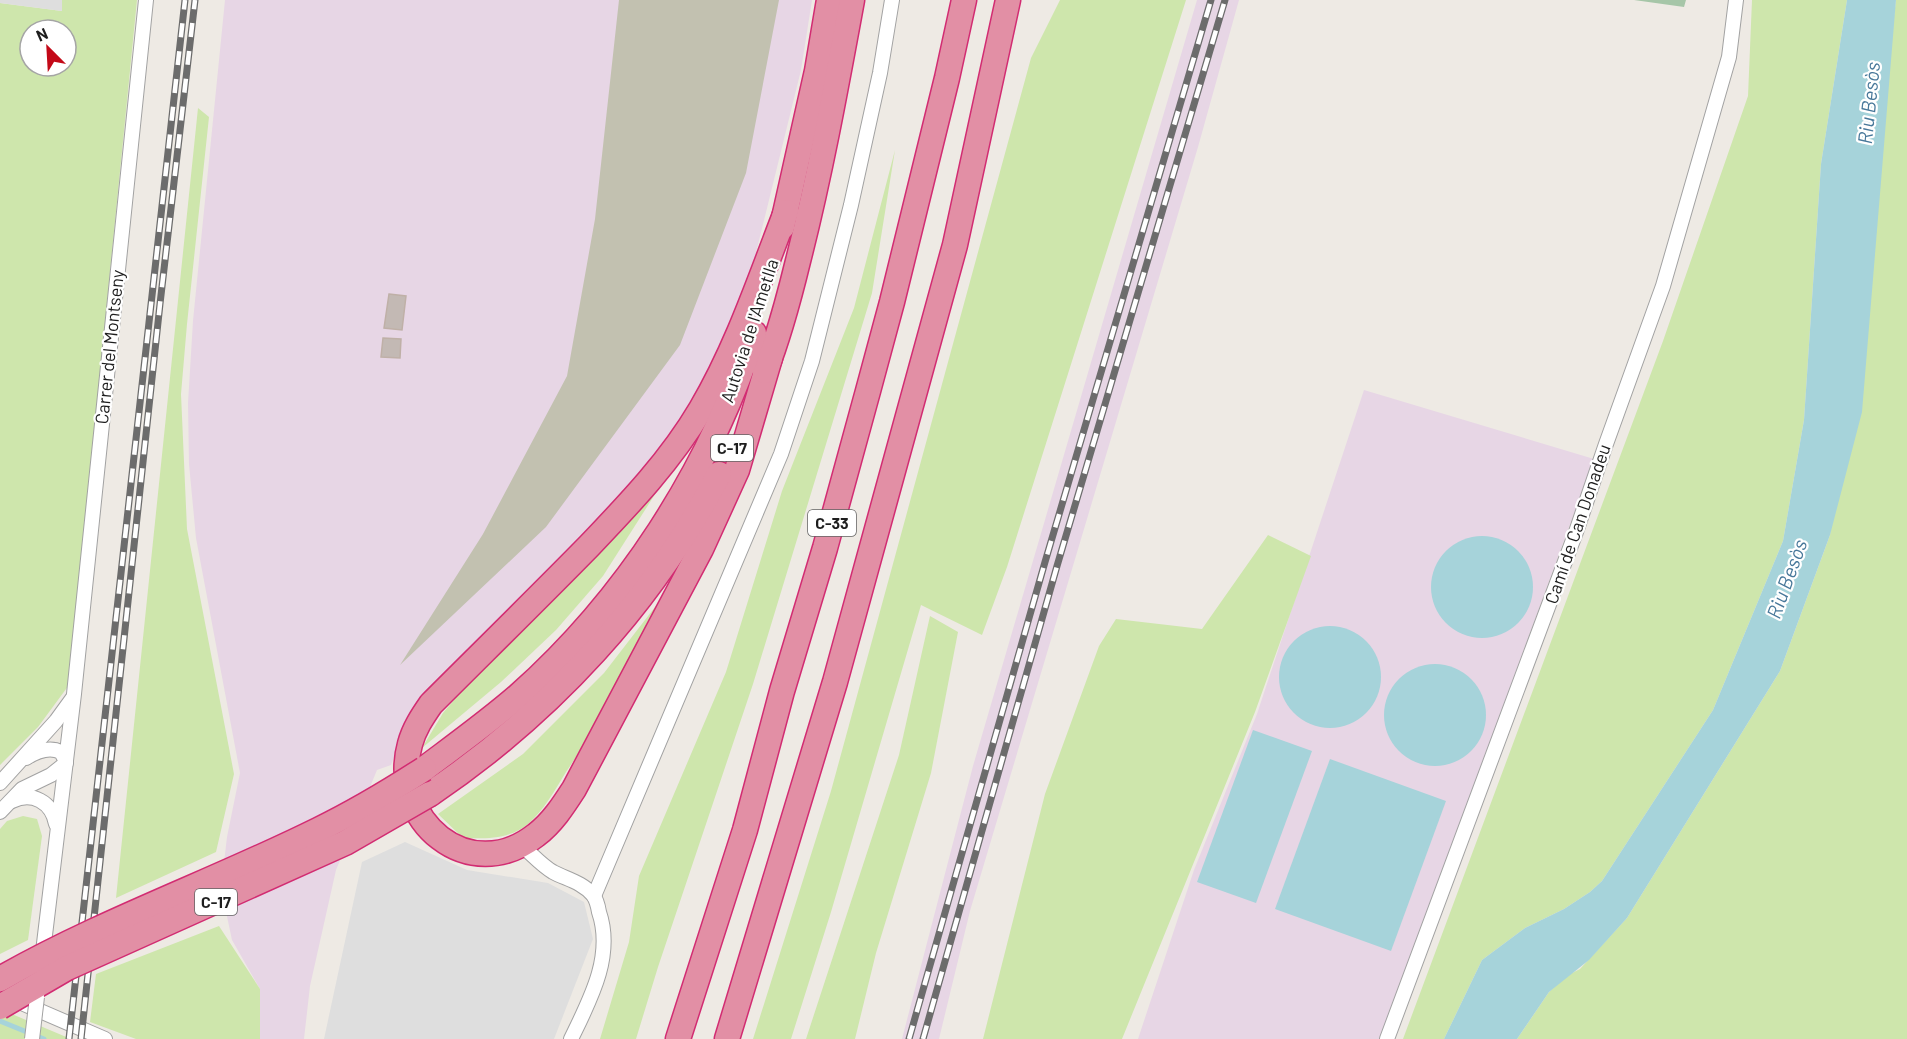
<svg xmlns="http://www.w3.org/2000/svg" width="1907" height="1039" font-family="Barlow,sans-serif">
<rect width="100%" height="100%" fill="#eeeae4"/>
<!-- industrial -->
<g fill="#e7d6e5">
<path d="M225 0H812L801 70 752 269 725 342 677 425 628 487 412 709 391 765 377 770 336 870 310 986 304 1039H260V989L232 940 221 888 227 837 240 773 196 538 189 464 188 403 193 321Z"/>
<path d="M1197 0H1239L1198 147 970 911 939 1039H902L973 766Z"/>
<path d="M1364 390 1594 459 1381 1039H1138L1194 870 1257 714Z"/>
</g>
<!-- construction -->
<path fill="#c2c1b0" d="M619 0H779L746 173 680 345 546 527 400 665 483 534 567 376 595 219Z"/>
<!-- grass -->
<g fill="#cee6ac" fill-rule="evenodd">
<path d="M62 0H137L69 685 38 727 0 765V3L62 11ZM30 30H66V66H30Z"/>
<path d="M1060 0H1186L1007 567 982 635 921 605 831 912 791 1039H753L831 791 1031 58Z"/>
<path d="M1752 0H1847L1821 164 1804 420 1783 541 1713 710 1602 881 1590 892 1564 909 1525 928 1482 960 1444 1039H1403L1663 341 1748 96Z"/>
<path d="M1896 0H1907V1039H1517L1549 992 1568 975 1580 969 1627 918 1780 671 1830 535Z"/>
<path d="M198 108 209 117 187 324 181 394 187 529 234 774 216 852 116 898Z"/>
<path d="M895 150 872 293 753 684 658 967 636 1039H600L629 942 639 876 726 672 782 491 854 308Z"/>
<path d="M673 466 603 576 556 630 501 682 422 748 443 713 485 663Z"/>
<path d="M1268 535 1311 556 1255 712 1122 1039H983L1045 794 1099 646 1116 619 1202 629Z"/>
<path d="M672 585C637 648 606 713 566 772 555 790 544 810 528 824 510 839 485 839 463 838L438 814 523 754 604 673Z"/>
<path d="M930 616 958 632 931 773 876 953 855 1039H806L899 755Z"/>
<path d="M23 816 37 819 42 836 28 940 0 954V829L7 821Z"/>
<path d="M219 926 260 989V1039H136L90 1022 96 974Z"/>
<path d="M0 1009 71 1039H0Z"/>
</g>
<!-- cemetery -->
<path fill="#a6c6a8" d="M1634 0H1686L1684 7Z"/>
<!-- parking -->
<g fill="#dedede">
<path d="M0 0H62V11L0 3Z"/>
<path d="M405 842 467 870 548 883 584 902 593 939 554 1039H324L362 862Z"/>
</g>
<!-- water -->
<g fill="#a6d3da">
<path d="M1847 0H1896L1862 412 1830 535 1780 671 1627 918 1589 960 1549 992 1517 1039H1444L1482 960 1525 928 1564 909 1590 892 1602 881 1713 710 1783 541 1804 420 1821 164Z"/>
<circle cx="1482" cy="587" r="51"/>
<circle cx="1330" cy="677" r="51"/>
<circle cx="1435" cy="715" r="51"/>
<path d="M1253 730 1312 751 1256 903 1197 882Z"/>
<path d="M1330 759 1446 801 1391 951 1275 909Z"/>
</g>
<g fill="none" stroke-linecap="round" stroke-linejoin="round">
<!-- stream -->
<path stroke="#a6d3da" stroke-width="5" d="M0 1021 44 1039"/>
</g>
<!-- building -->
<g fill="#c3b9b4" stroke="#bfb0a7" stroke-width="1.5">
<path d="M389 294 406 296 402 330 384 328Z"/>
<path d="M383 338 401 339 400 358 381 357Z"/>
</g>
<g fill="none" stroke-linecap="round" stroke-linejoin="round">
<defs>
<g id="street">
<path d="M26 758C37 751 49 746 61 752L66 761"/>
<path d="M0 783 56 721 72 699"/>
<path d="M12 801C32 791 52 802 56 824"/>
<path d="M0 812 22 789 51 775 66 763"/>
<path d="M521 845C531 853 541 865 553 872 566 879 582 882 593 895 596 899 598 906 599 912 614 956 590 1000 571 1039"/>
<path d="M594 896 781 454 812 361 851 205 880 73 892 0"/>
<path d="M42 960 74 694 146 0"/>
<path d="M10 998 105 1039"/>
<path d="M1387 1039 1576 532 1606 444 1663 286 1729 57 1736 0"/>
</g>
<g id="highway">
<path d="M782 227 817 71 829 0"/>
<path d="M770 358 737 470 701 549 574 789C563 806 552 823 536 835 469 888 389 820 410 744 414 729 422 717 431 704 484 651 537 599 589 546 630 503 671 460 701 409 737 348 760 279 786 212"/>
<path d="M765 371C779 336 789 298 798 261 820 175 836 87 852 0"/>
<path d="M424 769C456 745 488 722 518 696 626 600 710 471 754 333"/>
<path d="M430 794C550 713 652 603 719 474"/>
<path d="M678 1039 745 830 782 691 825 548 868 391 892 302 947 78 964 0"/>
<path d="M727 1039 835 682 955 245 1008 0"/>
</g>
</defs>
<!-- street casing -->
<use href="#street" stroke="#a2a2a2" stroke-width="16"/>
<!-- highway casing -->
<use href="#highway" stroke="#d22c72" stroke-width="27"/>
<!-- street -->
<use href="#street" stroke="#fff" stroke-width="14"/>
<!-- highway -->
<use href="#highway" stroke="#e28fa5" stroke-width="24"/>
<defs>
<g id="rail">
<path d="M69 1039 185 0"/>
<path d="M81 1039 160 304 195 0"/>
<path d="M909 1039 1045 562 1211 0"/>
<path d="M923 1039 1057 566 1225 0"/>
</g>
</defs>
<!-- rail casing -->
<use href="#rail" stroke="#6c6c6c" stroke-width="7"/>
<!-- rail -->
<use href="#rail" stroke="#fff" stroke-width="4.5" stroke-dasharray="14" stroke-linecap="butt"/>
<defs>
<path id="street-bridge" d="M32 1039 37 997"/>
<g id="highway-bridge">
<path d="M0 979C102 921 213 882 318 830 355 812 390 791 424 769"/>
<path d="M0 1007 67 968 345 843 430 794"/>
</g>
</defs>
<!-- street-bridge casing -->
<use href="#street-bridge" stroke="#a2a2a2" stroke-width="16" stroke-linecap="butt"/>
<!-- highway-bridge casing -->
<use href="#highway-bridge" stroke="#d22c72" stroke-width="27" stroke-linecap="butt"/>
<!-- street-bridge -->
<use href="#street-bridge" stroke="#fff" stroke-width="14"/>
<!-- highway-bridge -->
<use href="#highway-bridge" stroke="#e28fa5" stroke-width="24"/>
</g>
<g text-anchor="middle" stroke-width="4.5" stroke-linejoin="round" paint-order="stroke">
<!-- shield labels -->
<g fill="#fff" stroke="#626262" stroke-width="1.5">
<rect x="711" y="435" width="42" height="26" rx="4.5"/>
<rect x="808" y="510" width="48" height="26" rx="4.5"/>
<rect x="195" y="889" width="42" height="26" rx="4.5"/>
</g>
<g font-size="16" font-weight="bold" fill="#1e1e1e">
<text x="732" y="454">C-17</text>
<text x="832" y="529">C-33</text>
<text x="216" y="908">C-17</text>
</g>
<!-- street labels -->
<g font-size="18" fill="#1e1e1e" stroke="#fff">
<text transform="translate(750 331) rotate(-72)" y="6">Autovia de l'Ametlla</text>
<text transform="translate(110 347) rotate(-84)" y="6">Carrer del Montseny</text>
<text transform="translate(1578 524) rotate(-71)" y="6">Camí de Can Donadeu</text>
</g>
<!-- water labels -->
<g font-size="20" font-style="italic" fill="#48789a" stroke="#fff">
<text transform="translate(1869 103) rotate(-84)" y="7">Riu Besòs</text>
<text transform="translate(1787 579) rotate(-70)" y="7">Riu Besòs</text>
</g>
</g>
<!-- north arrow -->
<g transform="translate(48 48) rotate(336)"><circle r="28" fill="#ffffff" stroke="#a5a5a5" stroke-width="1.5"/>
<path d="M0-4.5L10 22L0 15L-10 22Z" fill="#c30918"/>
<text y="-9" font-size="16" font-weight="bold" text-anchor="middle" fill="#1e1e1e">N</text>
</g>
</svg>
